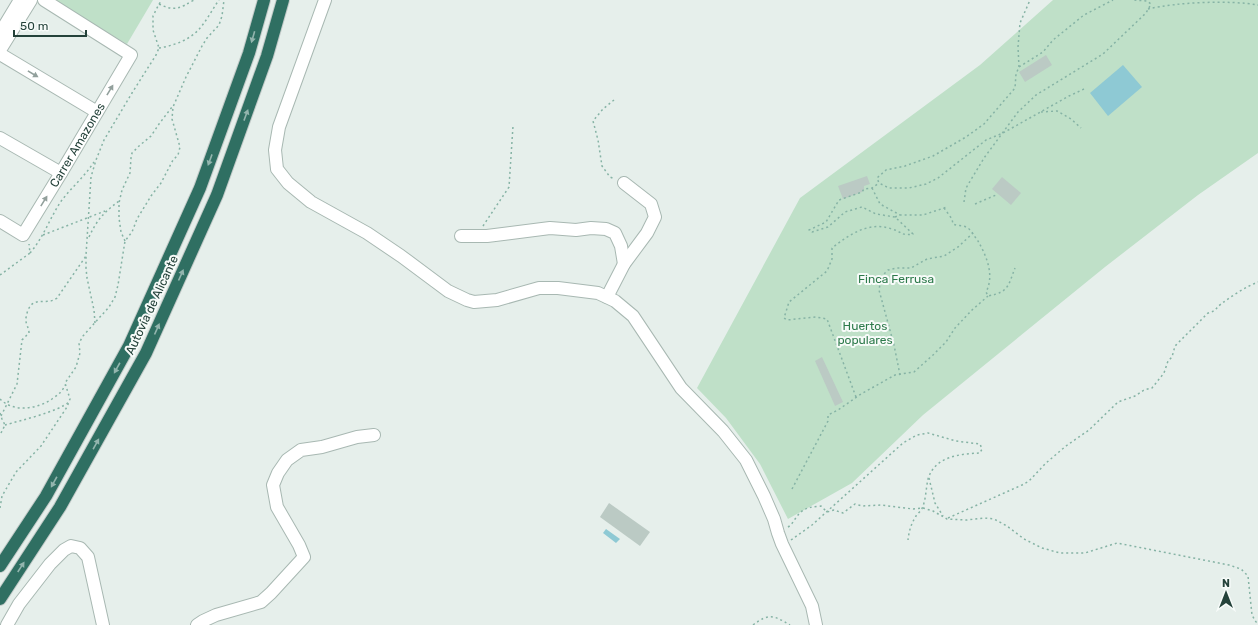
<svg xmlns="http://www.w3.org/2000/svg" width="1258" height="625" font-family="Rubik,sans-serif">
<rect width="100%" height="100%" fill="#e6efeb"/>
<!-- green -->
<g fill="#bfe0c8">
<path d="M53 0H153L127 44Z"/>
<path d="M1053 0H1258V153L1198 195 1105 267 923 415 852 483 788 519 760 464 726 418 697 388 800 198 980 65Z"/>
</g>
<!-- water -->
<g fill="#8ec9d4">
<path d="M1123 65 1142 87 1108 116 1090 93Z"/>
<path d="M606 529 620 539 616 543 603 533Z"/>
</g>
<!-- building -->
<g fill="#bbcac4">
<path d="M1046 55 1052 65 1025 82 1019 72Z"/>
<path d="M867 176 870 184 864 186V189L862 192 843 199 838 186Z"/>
<path d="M1002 177 1021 193 1011 205 992 189Z"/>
<path d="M822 357 843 402 835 406 815 361Z"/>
<path d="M609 503 650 532 640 546 600 517Z"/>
</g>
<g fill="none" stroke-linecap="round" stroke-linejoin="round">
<defs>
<g id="minor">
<path d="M325 0 279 127 275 150 277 169 288 183 311 202 367 233 401 256 448 291 467 300 474 302 497 300 539 288H558L598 293 615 301 633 316 681 388 723 431 746 460 764 496 774 519 778 533 782 544 812 606 816 625"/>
<path d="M0 33 20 0"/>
<path d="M0 50 31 0"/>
<path d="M0 54 97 112"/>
<path d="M0 138 61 173"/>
<path id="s1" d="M0 221 23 235 61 173 131 55 44 0"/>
<path d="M461 236H487L550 228 576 230 591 228 606 229 615 233 621 246 624 264"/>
<path d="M607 297 624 264 647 233 655 217 651 204 624 183"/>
<path d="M7 625 19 604 50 564 64 550 71 546 80 548 88 557 103 625"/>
<path d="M197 625 203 621 216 615 261 602 271 593 304 557 299 545 277 507 273 485 278 473 287 460 301 450 322 447 357 437 374 435"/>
</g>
<g id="highway">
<path d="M0 566 46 496 129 346 200 188 249 53 264 0"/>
<path d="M0 599 60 507 146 353 217 195 267 56 283 0"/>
</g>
</defs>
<!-- minor casing -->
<use href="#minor" stroke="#a8b8b2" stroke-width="14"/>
<!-- highway casing -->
<use href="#highway" stroke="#c2cac8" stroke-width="14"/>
<!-- path -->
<g stroke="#86b3a5" stroke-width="1.5" stroke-dasharray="2 3" stroke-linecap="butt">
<path d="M159 4C175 12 180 8 194 0"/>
<path d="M1148 9C1178 2 1230 0 1258 5"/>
<path d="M159 48C171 46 184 42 194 34 205 25 211 11 219 0"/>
<path d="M1019 67 1018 47 1020 23 1030 0"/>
<path d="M1084 89 1069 96 1003 133 986 140 938 178 926 184 909 188H889L879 183 877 178 886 170 905 166 933 156 966 137 984 124 1015 88 1016 74 1019 67 1043 52 1053 40 1084 15 1113 0"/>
<path d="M614 100 603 109 593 121 598 140 602 166 610 177 615 179"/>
<path d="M1041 112 1057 111 1071 119 1081 128"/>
<path d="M872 188 880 204 900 215"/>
<path d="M964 202 966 188 984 158 1018 112 1036 95 1103 54 1146 13 1151 4 1147 1 1134 0"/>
<path d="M975 204 996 195"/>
<path d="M944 208 952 219 953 224C957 226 962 225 966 227 971 229 974 236 978 241 986 255 995 275 986 292L988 296C1009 292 1008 286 1015 268"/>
<path d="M895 217 900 215H923L947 207"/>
<path d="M483 226 509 187 513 126"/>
<path d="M43 235 105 211"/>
<path d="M89 237C97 220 103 213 119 201"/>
<path d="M125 241 121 232 119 218V203L122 190 130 173 131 158 132 153 139 146 151 136 159 124 172 107"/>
<path d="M30 253C44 237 50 217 62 200 72 187 85 176 94 162"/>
<path d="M0 275 30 253 29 244"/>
<path d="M95 323 94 310 87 278 86 268V255L91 177 96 160 104 140 132 93 156 55 159 48 153 30V16L159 4 162 0"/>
<path d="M900 375 894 345 879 290 881 278 884 274 888 270 897 268H911L927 259 944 256 958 247 973 233"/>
<path d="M856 397 827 319 816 317 787 320 784 318 789 302 827 271 832 259V248C850 234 869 221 892 229 902 232 901 236 913 234L895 217 876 214 862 207 845 212 828 227 812 232 809 230 826 222 839 200 862 192 864 189 872 188 879 183"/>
<path d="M0 399C14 413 37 409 52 399 58 395 63 391 65 385"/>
<path d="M0 413 2 419 5 425 0 435"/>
<path d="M1 416 17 384 22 340 29 333C29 328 25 323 26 318 30 292 46 307 57 298L86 256"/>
<path d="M5 425C22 420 57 412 69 402"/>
<path d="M929 478 935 503 943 516"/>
<path d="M792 489 828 421V415L838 410 861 394 895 375 914 372 933 355 946 342 955 328 972 310 988 296"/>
<path d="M0 508 2 496 16 472 41 446 67 407 70 399 65 383 76 367 80 353 79 343 83 336 109 307 115 297 118 285 125 241 132 232 137 219 151 196 161 183 173 160 178 155 180 147 172 119 173 107 186 77 202 46 207 38 219 25 222 16 224 0"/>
<path d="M948 518 1022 485 1029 481 1046 463 1066 446 1089 430 1118 402 1135 396 1144 390 1152 388 1164 373 1168 361 1172 357 1175 346 1208 313C1216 311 1215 309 1221 304 1232 296 1245 287 1258 282"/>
<path d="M788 527C793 524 795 518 799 514 805 507 812 507 821 506L827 512 834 510 843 513 855 504 862 506 881 505 913 509 923 508 933 511 947 519 967 520 984 518 994 519 1007 526 1024 539 1042 548 1060 553H1085L1117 543 1229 565 1241 569 1248 576 1252 615 1256 622H1258"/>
<path d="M791 540 812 525 903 443 917 435 928 433 956 441 980 444 982 449 980 453C960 454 935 456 928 479 926 488 926 498 923 506 922 510 918 513 916 516 911 524 909 531 908 540"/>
<path d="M753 625C769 613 773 615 790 625"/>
</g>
<!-- minor -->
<use href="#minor" stroke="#fff" stroke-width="12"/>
<!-- highway -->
<use href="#highway" stroke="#2f6f62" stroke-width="12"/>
</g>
<!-- one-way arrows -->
<defs><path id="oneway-solid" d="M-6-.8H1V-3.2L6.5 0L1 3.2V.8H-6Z"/></defs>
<g fill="#93b5ae">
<use href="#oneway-solid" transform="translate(253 37) rotate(106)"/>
<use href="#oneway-solid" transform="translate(246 115) rotate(-70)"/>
<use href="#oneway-solid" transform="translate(210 160) rotate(110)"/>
<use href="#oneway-solid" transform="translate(181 275) rotate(-66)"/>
<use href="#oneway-solid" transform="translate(157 329) rotate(-66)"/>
<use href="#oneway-solid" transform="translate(117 368) rotate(119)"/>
<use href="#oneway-solid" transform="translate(96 444) rotate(-61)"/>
<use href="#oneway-solid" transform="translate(54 482) rotate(119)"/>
<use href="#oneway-solid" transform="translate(21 567) rotate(-57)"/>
</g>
<g fill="#92a09c">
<use href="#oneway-solid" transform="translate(33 74) rotate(31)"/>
<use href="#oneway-solid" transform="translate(110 90) rotate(-59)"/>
<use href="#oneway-solid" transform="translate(44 201) rotate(-58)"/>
</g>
<g text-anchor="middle" stroke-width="4" stroke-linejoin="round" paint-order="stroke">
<!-- street labels -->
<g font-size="12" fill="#24423a" stroke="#f7fbf9">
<text dy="4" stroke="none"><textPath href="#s1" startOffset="132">Carrer Amazones</textPath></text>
<text transform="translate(152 305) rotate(-65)" y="4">Autovía de Alicante</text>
</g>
<!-- park labels -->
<g font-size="12" fill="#2d7a4b" stroke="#f7fbf9">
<text x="896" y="283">Finca Ferrusa</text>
<text x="865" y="330">Huertos<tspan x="865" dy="14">populares</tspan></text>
</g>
</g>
<!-- north arrow -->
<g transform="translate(1226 593)" stroke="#f7fbf9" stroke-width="3" paint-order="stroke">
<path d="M0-3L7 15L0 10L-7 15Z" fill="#24423a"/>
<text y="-6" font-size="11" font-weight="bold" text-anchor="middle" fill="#24423a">N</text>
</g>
<!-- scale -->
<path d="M14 30v6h72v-6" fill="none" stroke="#24423a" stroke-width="2"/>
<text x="20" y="30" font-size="12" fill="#24423a" stroke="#f7fbf9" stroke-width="3" paint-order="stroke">50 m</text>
</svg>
